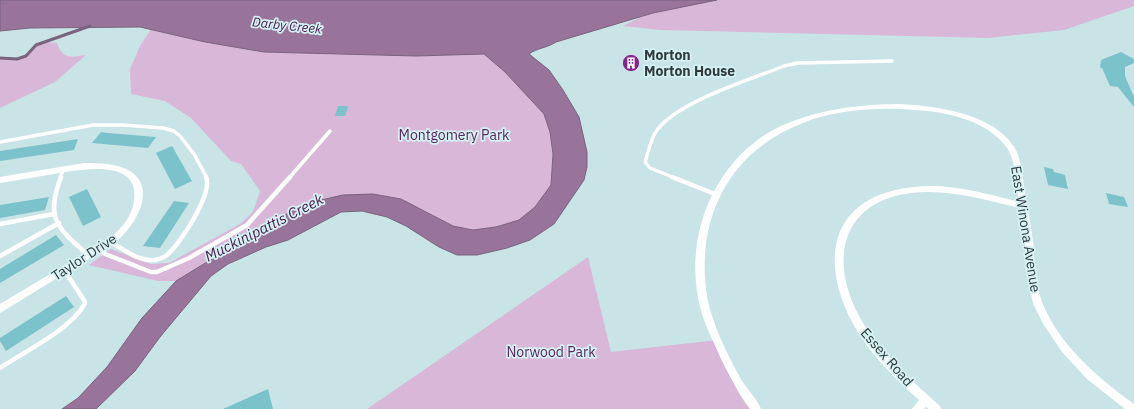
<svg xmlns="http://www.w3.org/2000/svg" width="1134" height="409" font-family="'IBM Plex Sans',sans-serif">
<rect width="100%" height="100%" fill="#c9e4e7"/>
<!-- green -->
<g fill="#d8b7d8">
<path d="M705 0H1134V6L1064 30 988 38 661 30 623 26 649 13Z"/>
<path d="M151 29 205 42 264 52 416 56 484 54 505 72 544 114 550 132 553 154 551 185 535 207 519 220 496 227 473 230 453 226 401 199 373 194 228 248 176 281H158L89 265 111 249 151 264 169 263 240 224 253 212 260 191 241 164 231 161 191 118 165 101 131 94 130 69 140 46Z"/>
<path d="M47 42 57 43C63 60 71 57 86 55L55 82 0 108V58C26 65 27 46 47 42Z"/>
<path d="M588 257 611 352 717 340 756 409H367Z"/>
</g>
<!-- water -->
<path fill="#99749a" stroke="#79637e" d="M0 0H717L653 13 556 42C547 48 537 48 529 54L549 70 563 90 579 117 587 152V167L584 180 554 224 530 240 507 248 477 255H457L439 247 406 226 387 217 362 211 341 212 288 240 266 247 228 264 211 276 160 337 135 371 96 409H62L78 398 107 367 142 318 176 281 277 219 308 203 343 195 373 194 401 199 453 226 473 230 496 227 519 220 535 207 551 185 553 154 550 132 544 114 505 72 484 54 416 56 264 52 205 42 140 27 30 28 0 31Z"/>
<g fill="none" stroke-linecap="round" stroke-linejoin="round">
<!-- stream -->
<path stroke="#79637e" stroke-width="3" d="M0 58 17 59 26 56 36 45 90 26"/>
</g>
<!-- building -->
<g fill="#7cc2ca">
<path d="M1121 52 1134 59V63L1125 67V76L1134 97V107L1118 87 1110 86 1102 68H1100L1101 60Z"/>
<path d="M338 106H348L345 116H335Z"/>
<path d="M101 132 108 133 156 137 148 148 92 143Z"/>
<path d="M78 139 74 150 0 161V151Z"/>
<path d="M172 146 192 181 175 189 156 153Z"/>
<path d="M1044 167 1053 169 1054 172 1065 175 1068 189 1048 185Z"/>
<path d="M87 189 101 217 83 226 69 197Z"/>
<path d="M1106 193 1124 197 1128 207 1109 204Z"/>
<path d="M49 197 45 210 0 218V205Z"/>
<path d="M174 201 189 203 160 248 143 246Z"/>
<path d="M56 235 64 245 0 283V269Z"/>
<path d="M66 296 74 307 6 351 0 341V338Z"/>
<path d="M268 389 273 409H223Z"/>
</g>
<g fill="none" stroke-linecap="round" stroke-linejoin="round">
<!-- service-far1 -->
<g stroke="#fff" stroke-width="3.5">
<path d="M0 142 93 125H123L163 128 174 131 180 136 194 154 207 178"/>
<path d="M60 178 63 170"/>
<path d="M289 178 330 131"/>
<path d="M675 178 650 168 645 162C648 153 651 138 657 130 679 101 750 80 784 66L798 63 892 61"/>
</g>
<!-- service -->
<g stroke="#fff" stroke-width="4.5">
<path d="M61 177C45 219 57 227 88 255"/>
<path d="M672 177 715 194"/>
<path d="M0 224 54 214"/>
<path d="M110 242C124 249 138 262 155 260 159 259 164 258 167 255 180 244 213 194 206 177"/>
<path d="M99 248 105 254 151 272H157L189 258 247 225 290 177"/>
<path d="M0 256 59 223"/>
<path d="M0 368C24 352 73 328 85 303L84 300 64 270"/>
</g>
<!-- minor -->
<g fill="#fff" fill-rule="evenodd">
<path d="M896 104C933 105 996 113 1016 150 1022 163 1023 180 1025 194 1028 210 1031 226 1033 242 1035 262 1035 282 1042 302 1059 345 1097 377 1134 404V409H1125L1087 379 1062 352 1042 322 1033 303 1029 286 1024 234 1020 208C989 201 957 191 925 192 847 194 825 252 859 316 878 351 910 379 940 406L941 409H929L926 407 924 409H912L919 400C894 378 868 352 852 322 818 257 832 195 914 187 949 183 984 193 1019 202 1016 187 1016 160 1007 148 987 120 947 112 915 110 879 107 837 109 803 123 729 151 695 219 707 296 712 324 728 356 742 381 748 390 757 399 761 409H750C738 394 730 376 721 359 715 344 707 330 702 314 688 268 696 214 724 175 737 156 754 140 775 129 813 110 854 105 896 104Z"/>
<path d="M84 163C99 163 116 163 130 171 159 189 133 230 113 244L0 313V304L102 243C118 233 132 219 134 200 140 155 73 171 48 175 32 178 16 180 0 183V177Z"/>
</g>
</g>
<!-- icons -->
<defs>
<symbol id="building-disc" viewBox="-11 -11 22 22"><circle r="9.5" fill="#87248d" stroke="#d6f1f4"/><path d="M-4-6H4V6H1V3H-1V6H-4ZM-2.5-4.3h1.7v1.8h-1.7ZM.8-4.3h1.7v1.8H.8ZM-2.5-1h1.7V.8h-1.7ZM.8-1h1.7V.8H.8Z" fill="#fff"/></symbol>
</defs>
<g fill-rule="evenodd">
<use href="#building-disc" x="621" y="53" width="20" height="20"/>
</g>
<g text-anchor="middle" stroke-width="3.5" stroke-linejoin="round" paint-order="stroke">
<!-- far-water labels -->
<g font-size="13" font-style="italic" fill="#461749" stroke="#d6f1f4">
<text transform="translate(287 25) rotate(6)" y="5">Darby Creek</text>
</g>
<!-- poi labels -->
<g font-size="14" font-weight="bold" fill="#2f3a3b" stroke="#d6f1f4" text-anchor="start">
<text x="644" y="60">Morton<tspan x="644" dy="16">Morton House</tspan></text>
</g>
<!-- park labels -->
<g font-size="14" fill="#58275a" stroke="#d6f1f4">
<text x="454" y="140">Montgomery Park</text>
<text x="551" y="357">Norwood Park</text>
</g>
<!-- street labels -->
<g font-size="14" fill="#2f3a3b" stroke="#d6f1f4">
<text transform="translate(1026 229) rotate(81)" y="5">East Winona Avenue</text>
<text transform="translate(84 257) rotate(-33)" y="5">Taylor Drive</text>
<text transform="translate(887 357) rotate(49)" y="5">Essex Road</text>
</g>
<!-- water labels -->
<g font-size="15" font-style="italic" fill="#461749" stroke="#d6f1f4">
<text transform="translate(264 228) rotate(-27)" y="5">Muckinipattis Creek</text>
</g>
</g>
</svg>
